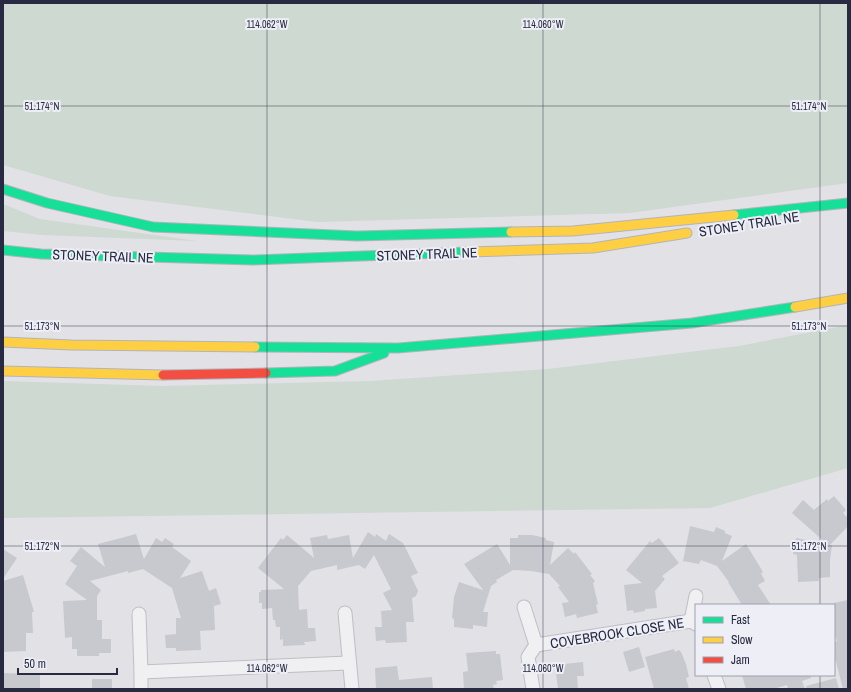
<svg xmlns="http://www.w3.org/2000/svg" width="851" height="692" font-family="'Archivo Narrow',sans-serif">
<rect width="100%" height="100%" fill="#e1e1e6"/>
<!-- green -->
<g fill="#ced9d1">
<path d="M3 3H848V183L630 213 317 222 110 196 3 165Z"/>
<path d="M3 204 40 219 197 241 43 235 3 231Z"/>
<path d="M848 325V468L710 508 3 518V381L162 386 371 381 548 369 739 346Z"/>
</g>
<!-- building -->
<g fill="#c8c9ce">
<path d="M834 496 846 510 843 513 848 518V526L830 545H832L830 560V577L819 578V581L798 582 797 555 793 554 796 538 827 544 792 513 803 500 814 510 827 499 828 501Z"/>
<path d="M690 526 714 532 716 527 725 531V533L732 536 722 561 746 544 763 572 761 573 765 581 758 585 771 605H742L728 582H729L717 566 701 560 699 564 683 561Z"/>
<path d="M368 532 375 537 376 534 386 541 389 534 403 543 418 573 411 576 418 591 416 596 412 598 414 622H406L407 642 386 643 385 640 376 641 375 627H382L381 611 392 610 383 593 391 589 374 555 365 569 359 565 337 570V565L311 571 298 586 299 610 307 609 308 628H315L316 641 304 642 305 645 283 646V639L280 640V627H276L275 620H273L272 608 262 609V603H259V592H261V590L284 589 258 568 281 538 283 540 287 535 314 558 310 538 327 535 328 539 349 535 353 558Z"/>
<path d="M136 534 144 559 156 538 162 542 165 538 174 544 172 547 191 561 180 578 202 571 209 591 216 588 221 604 214 606 215 630 200 631 201 650 176 651V648H166L165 635 176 634V618H181L172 588 143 569 128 573V571L90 581 101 590 97 596V620H102V639H111V653H99V656H77V649H72V637L65 638 63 601 87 600 65 584 77 566 70 561 81 547 105 567 98 544Z"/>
<path d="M518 535H532L546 538V540L554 542 550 565 568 548 574 554 575 552 592 574 590 575 595 581 593 583 598 604 596 605 598 613 577 618 576 614 565 617 562 603 569 602 558 587 560 586 549 574 531 571 513 570 496 580 497 582 491 586 483 612H488L487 627 473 625V629L454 627V619L452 618 454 597 459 582 483 590 464 564 497 544 510 565V538H518Z"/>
<path d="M659 538 679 563 662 576 665 579 655 591 657 608 645 609V611L634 613 633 610 627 611 624 585 642 583 626 570 650 541 652 543Z"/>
<path d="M3 549 17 558 3 579Z"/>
<path d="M23 575 34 612H32L33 633H26V651L3 652V581Z"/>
<path d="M848 600V689H843L834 654V642L837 641 834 633V603Z"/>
<path d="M639 647 645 667 629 672 623 652Z"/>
<path d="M674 649 675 652 679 650 681 652 686 664 689 677 686 678 689 689H654L645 657Z"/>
<path d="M496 651V654H500L503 680 496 681 497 684 493 685 494 689H464L463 672 468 671 466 653Z"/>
<path d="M583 662 584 676H577L578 689H558L555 665Z"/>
<path d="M397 666 399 680 432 677 433 689H376L375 668Z"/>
<path d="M3 673 40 674V688H3Z"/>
<path d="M742 675H811V678L802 681 805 689H788L787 685 773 689H746Z"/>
<path d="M836 678 839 689H807L806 686Z"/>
<rect x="92" y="679" width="20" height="10"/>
</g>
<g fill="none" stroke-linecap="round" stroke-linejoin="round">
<defs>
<g id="street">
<path d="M524 607 536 645"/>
<path d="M345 613 352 689"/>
<path d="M139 614 141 672"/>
<path d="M691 621 696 596"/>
<path d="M536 645 691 621 696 624"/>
<path d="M714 675 719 689"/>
<path d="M141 689V672L348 663"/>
<path d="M533 689 528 657 536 645"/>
</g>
<g id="fast">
<path d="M3 189 47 203 153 227 357 236 511 232"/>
<path d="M734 215 848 203"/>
<path d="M3 250 41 254 253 260 469 252"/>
<path d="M255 347 398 348 692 323 795 307"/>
<path d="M266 373 335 371 384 353"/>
</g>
<g id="slow">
<path d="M511 232 573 231 734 215"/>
<path d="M469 252 593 248 687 233"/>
<path d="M795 307 848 298"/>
<path d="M3 342 71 345 255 347"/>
<path d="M3 371 163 375"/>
</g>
<path id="jam" d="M163 375 266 373"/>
</defs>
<!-- street casing -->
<use href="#street" stroke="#bebec4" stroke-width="15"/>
<!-- fast casing -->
<use href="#fast" stroke="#b3b4bb" stroke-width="11"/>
<!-- slow casing -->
<use href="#slow" stroke="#b3b4bb" stroke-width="11"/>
<!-- jam casing -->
<use href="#jam" stroke="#b3b4bb" stroke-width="11"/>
<!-- street -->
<use href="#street" stroke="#f0f0f3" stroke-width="13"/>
<!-- fast -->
<use href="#fast" stroke="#16e098" stroke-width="9"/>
<!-- slow -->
<use href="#slow" stroke="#ffcf43" stroke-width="9"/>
<!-- jam -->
<use href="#jam" stroke="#f24e42" stroke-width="9"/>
</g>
<!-- ticks -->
<path fill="none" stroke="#272a40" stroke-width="1" stroke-opacity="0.45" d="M267 3V689M543 3V689M820 3V605M3 106H848M3 326H848M3 546H848M820 675V689"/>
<g text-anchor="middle" stroke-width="4" stroke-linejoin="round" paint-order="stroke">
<!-- street labels -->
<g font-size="14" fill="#272a40" stroke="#eeeff6">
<text transform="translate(749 224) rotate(-9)" y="5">STONEY TRAIL NE</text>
<text transform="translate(427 254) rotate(-2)" y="5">STONEY TRAIL NE</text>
<text transform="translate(103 256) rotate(2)" y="5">STONEY TRAIL NE</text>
<text transform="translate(617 633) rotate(-9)" y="5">COVEBROOK CLOSE NE</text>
</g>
</g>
<g font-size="10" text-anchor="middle" fill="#272a40" stroke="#eeeff6" stroke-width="4" stroke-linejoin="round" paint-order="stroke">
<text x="267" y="28">114.062°W</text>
<text x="543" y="28">114.060°W</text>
<text x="42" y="110">51.174°N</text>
<text x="809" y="110">51.174°N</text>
<text x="42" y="330">51.173°N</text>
<text x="809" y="330">51.173°N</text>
<text x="42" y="550">51.172°N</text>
<text x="809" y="550">51.172°N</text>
<text x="267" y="672">114.062°W</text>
<text x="543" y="672">114.060°W</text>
</g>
<!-- border -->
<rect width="851" height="692" fill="none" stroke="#272a40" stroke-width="8"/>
<!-- legend -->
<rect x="695" y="604" width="140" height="72" fill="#eeeff6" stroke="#9ea0ad"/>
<rect x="703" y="617" width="20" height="6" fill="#16e098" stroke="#9ea0ad"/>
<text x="731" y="624" font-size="12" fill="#272a40">Fast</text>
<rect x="703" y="637" width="20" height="6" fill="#ffcf43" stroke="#9ea0ad"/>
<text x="731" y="644" font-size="12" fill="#272a40">Slow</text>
<rect x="703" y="657" width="20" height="6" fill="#f24e42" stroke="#9ea0ad"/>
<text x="731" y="664" font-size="12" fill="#272a40">Jam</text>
<!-- scale -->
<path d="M18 668v6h99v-6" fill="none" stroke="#272a40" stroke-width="2"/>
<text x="24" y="668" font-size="12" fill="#272a40" stroke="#eeeff6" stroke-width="3" paint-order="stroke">50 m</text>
</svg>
